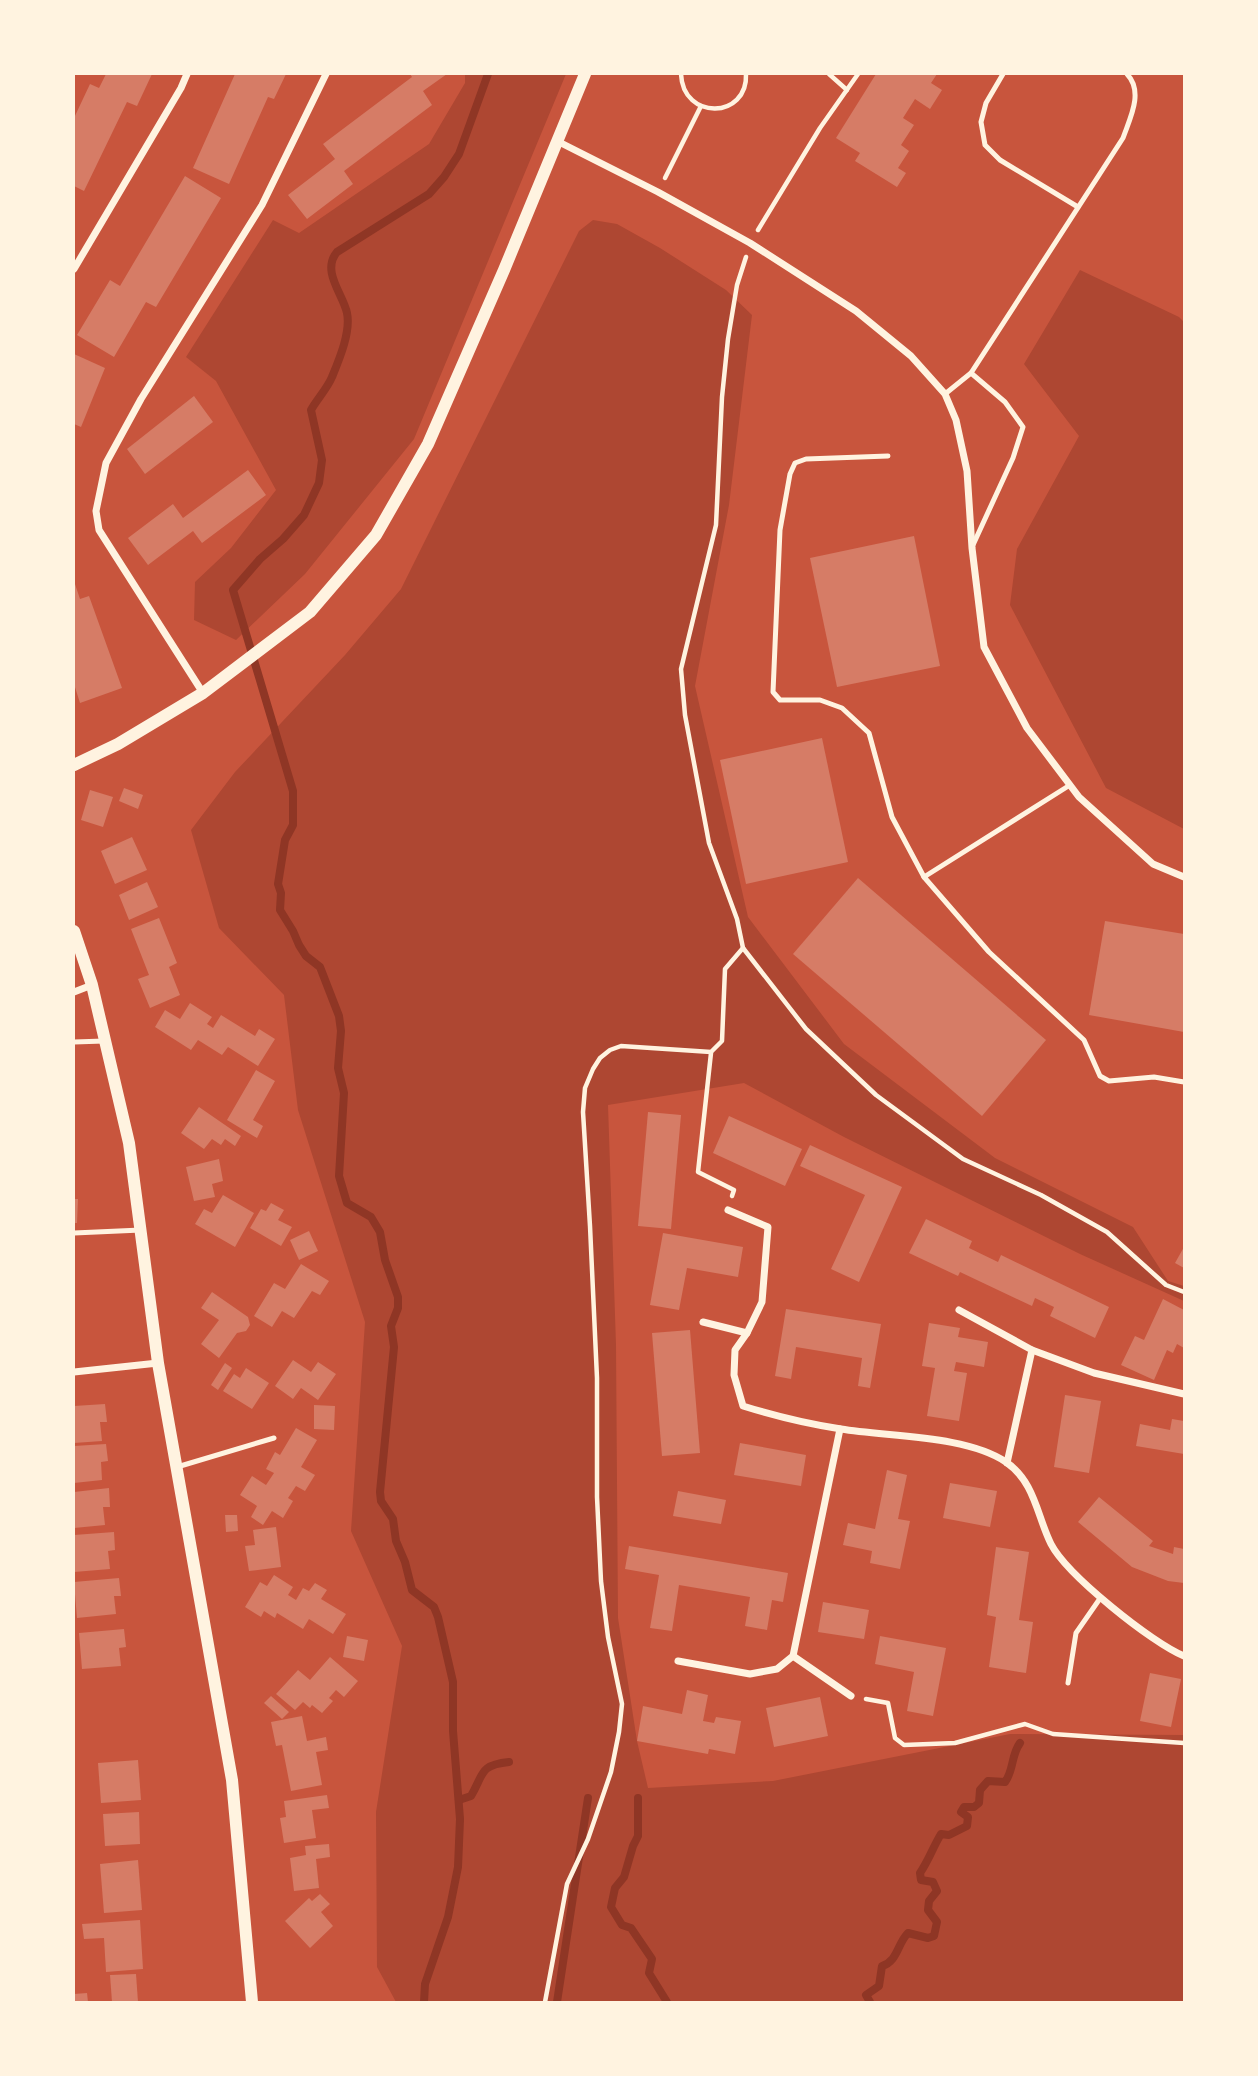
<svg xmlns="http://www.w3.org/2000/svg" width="1258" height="2076" font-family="Commissioner,sans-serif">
<rect width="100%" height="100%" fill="#c8553d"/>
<!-- green -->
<g fill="#ae4732">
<path d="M465 74H566L414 439 305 574 236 640 194 620 195 582 231 548 276 490 216 381 186 357 273 220 299 233 429 144 465 83Z"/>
<path d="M593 220 617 224 660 248 726 290 752 315 729 505 695 686 748 917 844 1044 995 1158 1133 1227 1168 1281 1184 1286V1301L1080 1254 844 1137 744 1083 608 1105 616 1345 618 1618 637 1741 648 1788 773 1781 1010 1734 1184 1735V2002H396L377 1967 376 1812 402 1646 351 1531 365 1322 298 1110 284 995 219 928 191 830 235 772 345 655 401 589 579 231Z"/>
<path d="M1080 270 1179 317 1184 322V829L1106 788 1010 605 1017 549 1079 436 1024 364Z"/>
</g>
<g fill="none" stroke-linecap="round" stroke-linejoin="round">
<!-- stream -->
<g stroke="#8f3625" stroke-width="8">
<path d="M638 1798V1836L633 1846 624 1877 615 1888 611 1907 622 1925 631 1928 652 1959 649 1973 667 2002"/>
<path d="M459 1800 471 1796C484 1774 479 1765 509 1762"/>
<path d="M424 2002 425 1984 448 1917 458 1867 460 1819 453 1731V1682L438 1617 434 1607 412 1590 405 1562 396 1541 393 1519 381 1501 380 1492 394 1347 391 1326 398 1308V1297L385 1260 380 1232 371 1217 347 1203 339 1176 344 1093 338 1068 341 1031 339 1016 320 967 306 956 299 945 293 931 280 910 281 893 278 884 285 840 293 825V791L233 590 260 559 283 539 304 515 319 483 322 460 311 410C317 399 327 389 332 377 339 360 351 332 347 313 343 294 321 271 337 252L429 194 444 177 459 154 488 74"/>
<path d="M557 2002 588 1798"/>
<path d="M870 2002 866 1995 879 1986 882 1966C898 1961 897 1944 908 1933L928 1938 934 1936 937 1922 928 1910 929 1901 937 1891 933 1882 921 1880 920 1873C929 1860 933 1847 941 1834L949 1835 967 1826 968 1817 961 1812 964 1807H974L979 1803 980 1790 988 1781 1005 1782C1014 1770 1011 1755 1020 1743"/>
</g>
</g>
<!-- building -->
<g fill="#d67c66">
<path d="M106 74H152L137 106 127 102 84 191 74 186V118L90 84 99 88Z"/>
<path d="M235 74H286L274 99 268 97 229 184 193 168Z"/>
<path d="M410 74H447L423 91 432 105 344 171 353 184 307 219 288 195 335 159 323 144 412 77Z"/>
<path d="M876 74H937L931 83 942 90 930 109 915 99 903 118 914 125 901 145 909 151 898 168 906 173 897 187 855 161 860 153 836 138Z"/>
<path d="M185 176 221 198 156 307 146 302 114 357 77 335 110 280 120 286Z"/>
<path d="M74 354 105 368 81 427 74 424Z"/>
<path d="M194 396 213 422 145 474 127 449Z"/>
<path d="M248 470 266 495 202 543 193 531 148 565 128 538 173 504 183 518Z"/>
<path d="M914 536 940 666 837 687 810 558Z"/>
<path d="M74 581 80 599 89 596 122 688 80 703 74 684Z"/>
<path d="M822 738 848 862 746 884 720 760Z"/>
<path d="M124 788 143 795 138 809 119 801Z"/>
<path d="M90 790 113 797 103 827 81 820Z"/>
<path d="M132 837 147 870 115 884 101 851Z"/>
<path d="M858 878 1046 1040 982 1116 793 954Z"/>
<path d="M147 882 158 907 129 920 119 895Z"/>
<path d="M159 918 177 963 169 967 180 995 150 1008 138 979 149 975 131 929Z"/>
<path d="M1105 921 1184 934V1032L1089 1015Z"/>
<path d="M190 1003 212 1017 207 1024 213 1028 221 1015 255 1036 259 1029 275 1039 258 1066 228 1047 222 1055 198 1040 191 1050 155 1027 165 1010 180 1019Z"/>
<path d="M256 1070 275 1081 253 1120 263 1126 257 1138 227 1120Z"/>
<path d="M199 1107 241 1136 235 1146 225 1139 221 1145 212 1139 204 1149 181 1133Z"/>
<path d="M648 1112 681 1115 671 1229 638 1226Z"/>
<path d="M729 1116 802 1149 785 1186 713 1153Z"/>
<path d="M810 1145 902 1187 859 1282 831 1269 865 1195 800 1166Z"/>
<path d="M219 1159 223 1181 212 1184 215 1197 194 1201 186 1167Z"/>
<path d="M223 1195 254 1213 235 1247 195 1224 204 1209 212 1213Z"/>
<path d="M74 1199H78L77 1223H74Z"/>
<path d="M271 1203 284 1210 278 1220 292 1227 281 1246 250 1228 261 1209 266 1211Z"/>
<path d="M926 1219 972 1241 969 1248 998 1262 1001 1255 1109 1307 1095 1338 1050 1316 1054 1307 1035 1298 1032 1306 960 1272 958 1276 909 1253Z"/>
<path d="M309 1231 318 1251 299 1260 290 1240Z"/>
<path d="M663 1233 743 1247 738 1277 687 1268 679 1310 650 1305Z"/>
<path d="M1184 1247V1268L1175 1263Z"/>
<path d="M301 1264 329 1281 320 1295 312 1291 294 1318 282 1311 272 1327 254 1316 274 1283 285 1289Z"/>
<path d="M212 1292 248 1317 250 1325 246 1331 237 1333 219 1358 201 1344 219 1320 201 1308Z"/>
<path d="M1163 1299 1184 1310V1348L1177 1344 1173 1353 1167 1350 1154 1380 1121 1365 1135 1336 1144 1340Z"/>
<path d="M786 1309 881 1324 870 1388 858 1386 862 1358 796 1347 791 1379 775 1376Z"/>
<path d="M929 1323 960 1328 958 1337 988 1342 984 1367 956 1362 954 1371 967 1373 959 1421 927 1416 935 1368 922 1366Z"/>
<path d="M690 1330 700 1453 662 1456 652 1333Z"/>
<path d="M293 1360 311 1372 318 1362 336 1374 318 1400 301 1388 293 1399 275 1386Z"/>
<path d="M225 1363 232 1368 218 1390 211 1385Z"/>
<path d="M246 1368 269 1383 252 1409 223 1391 234 1374 240 1378Z"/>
<path d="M1065 1395 1101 1401 1089 1473 1054 1467Z"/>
<path d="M105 1404 107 1422H100L102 1441 74 1443V1406Z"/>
<path d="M314 1405 335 1406 334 1430 314 1429Z"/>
<path d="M1172 1419 1184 1421V1454L1136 1446 1140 1424 1170 1430Z"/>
<path d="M296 1428 317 1440 301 1467 315 1475 305 1491 296 1486 288 1498 293 1501 283 1518 272 1511 263 1525 251 1517 257 1506 240 1495 252 1476 266 1485 274 1473 266 1469 275 1452 280 1455Z"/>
<path d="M740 1443 806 1455 801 1486 734 1475Z"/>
<path d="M106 1444 108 1461 101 1462 102 1480 74 1483V1446Z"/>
<path d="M887 1470 907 1475 898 1519 910 1521 900 1569 870 1563 872 1551 843 1545 848 1523 875 1529Z"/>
<path d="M950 1483 997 1491 990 1527 943 1518Z"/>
<path d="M109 1488 110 1507H103L105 1525 74 1528V1492Z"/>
<path d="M678 1491 726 1500 721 1524 673 1516Z"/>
<path d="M1099 1497 1153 1541 1149 1546 1173 1554 1174 1547 1184 1549V1583L1168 1581 1132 1567 1078 1522Z"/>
<path d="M225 1515H237L238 1531 226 1532Z"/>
<path d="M276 1527 281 1567 249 1571 245 1546 255 1545 253 1530Z"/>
<path d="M114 1532 115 1550 108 1551 110 1569 74 1572V1535Z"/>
<path d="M629 1546 788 1573 783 1602 772 1600 767 1630 745 1626 750 1597 679 1585 672 1631 650 1628 659 1575 625 1569Z"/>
<path d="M996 1547 1029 1552 1019 1620 1033 1622 1026 1673 989 1667 996 1617 987 1615Z"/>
<path d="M274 1575 293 1587 288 1595 296 1600 303 1588 309 1591 315 1583 327 1590 321 1599 346 1614 333 1634 309 1619 303 1629 277 1613 275 1618 264 1611 261 1617 245 1607 260 1582 267 1586Z"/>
<path d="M119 1578 121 1596H114L116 1614 77 1618 74 1582Z"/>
<path d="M823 1602 869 1610 864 1639 818 1632Z"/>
<path d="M124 1629 126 1647 119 1648 121 1666 82 1669 79 1633Z"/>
<path d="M347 1636 368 1640 364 1661 343 1657Z"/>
<path d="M880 1636 946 1648 933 1716 907 1711 914 1672 875 1664Z"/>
<path d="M330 1657 358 1681 344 1697 336 1690 329 1698 333 1701 322 1713 312 1705 310 1708 303 1702 295 1710 276 1694 298 1670 310 1680Z"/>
<path d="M1150 1673 1181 1679 1171 1727 1140 1721Z"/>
<path d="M687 1690 708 1695 703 1721 714 1723 716 1717 741 1721 735 1754 709 1749 708 1754 637 1741 643 1706 682 1714Z"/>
<path d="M271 1696 289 1712 282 1719 264 1703Z"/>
<path d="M820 1697 828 1736 774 1747 766 1708Z"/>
<path d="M302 1716 307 1741 326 1737 328 1750 316 1752 322 1785 291 1791 282 1745 276 1746 271 1722Z"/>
<path d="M138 1760 141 1800 101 1803 98 1763Z"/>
<path d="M327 1795 329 1808 312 1810 316 1838 284 1843 280 1818 286 1817 284 1801Z"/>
<path d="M139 1812 140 1844 105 1846 103 1814Z"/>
<path d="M329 1844 330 1857 316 1859 319 1888 294 1891 290 1858 306 1855 305 1846Z"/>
<path d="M138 1860 142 1910 104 1913 100 1864Z"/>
<path d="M320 1894 330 1904 321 1912 333 1926 310 1948 285 1921 309 1898 312 1901Z"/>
<path d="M140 1920 143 1969 106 1972 104 1938 84 1939 82 1924Z"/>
<path d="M136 1974 138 2002H112L110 1975Z"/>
<path d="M87 1993 88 2002H74V1994Z"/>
</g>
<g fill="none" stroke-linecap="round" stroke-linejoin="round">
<!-- path -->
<g stroke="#fff3e0" stroke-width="4.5">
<path d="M681 74C683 121 748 119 746 74"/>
<path d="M829 74 847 90"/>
<path d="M665 178 701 106"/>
<path d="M758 230 820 128 858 74"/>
<path d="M746 257 737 285 728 339 722 397 716 525 681 669 685 715 709 843 737 919 743 948 806 1029 876 1095 963 1159 1041 1195 1107 1232 1166 1285 1184 1292"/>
<path d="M711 1053 698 1172 734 1190 732 1196"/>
<path d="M866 1699 888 1703 895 1738 904 1745 955 1743 1025 1724 1053 1734 1184 1743"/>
<path d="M545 2002 567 1884 588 1839 611 1772 619 1732 622 1704 608 1637 601 1581 597 1497V1378L590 1226 583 1112 585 1088 593 1069 600 1058 610 1050 621 1046 711 1052 722 1041 725 969 743 948"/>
</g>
<!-- service -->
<g stroke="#fff3e0" stroke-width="5">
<path d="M1003 74 986 103 981 122 985 145 1000 160 1078 207"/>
<path d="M971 373 1005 402 1023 427 1013 458 973 545"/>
<path d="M945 394 971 373 1123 138C1130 118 1144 92 1127 74"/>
<path d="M888 456 806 459 795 463 790 474 780 530 773 692 780 700H820L842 708 869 733 892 817 924 877"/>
<path d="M1070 785 924 877 989 952 1084 1040 1100 1076 1109 1081 1154 1077 1184 1082"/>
<path d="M74 1042 104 1041"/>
<path d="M74 1233 141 1230"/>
<path d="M177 1467 274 1438"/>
<path d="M1068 1683 1076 1633 1101 1597"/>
</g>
<!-- minor -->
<g stroke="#fff3e0" stroke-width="7">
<path d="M557 141 658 192 750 243 856 311 911 356 945 394 956 420 967 471 972 548 984 647 1027 728 1079 797 1153 864 1184 877"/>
<path d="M74 269 181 88 187 74"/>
<path d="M203 693 99 530 96 511 106 463 141 399 262 205 326 74"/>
<path d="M74 992 92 985"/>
<path d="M728 1210 768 1227 762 1302 747 1333 735 1350 734 1375 743 1406C775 1416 808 1424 841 1429 889 1437 966 1435 1006 1462 1035 1482 1037 1516 1051 1544 1067 1575 1152 1643 1184 1656"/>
<path d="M959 1310 1032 1350 1007 1463"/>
<path d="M703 1322 747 1333"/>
<path d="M1032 1350 1094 1373 1184 1394"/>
<path d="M74 1372 158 1363"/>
<path d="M793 1656 851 1696"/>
<path d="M678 1661 750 1674 777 1669 793 1656 840 1429"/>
</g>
<!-- tertiary -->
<g stroke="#fff3e0" stroke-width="12">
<path d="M74 765 118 744 203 693 310 612 376 535 428 444 504 270 585 74"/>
<path d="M74 931 92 985 129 1143 158 1363 232 1780 252 2002"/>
</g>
</g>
<!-- border -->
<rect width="1258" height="2076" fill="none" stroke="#fff3e0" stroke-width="150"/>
</svg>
